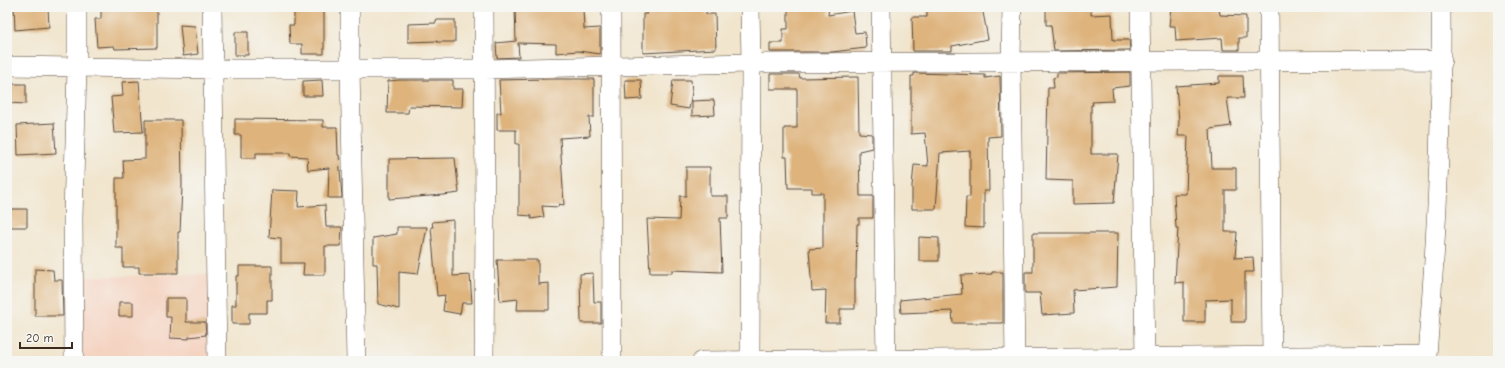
<svg xmlns="http://www.w3.org/2000/svg" width="1505" height="368" font-family="'Comic Neue',sans-serif">
<style>
.built{fill:#f5d3c1}
.building{fill:#deb37c}
.lines{fill:none;stroke-linecap:round;stroke-linejoin:round}
.minor-casing{stroke:#564638;stroke-width:20}
.minor{stroke:#fff;stroke-width:19}
</style>
<rect width="100%" height="100%" fill="#f6f6f2"/>
<filter id="ink" filterUnits="userSpaceOnUse"><feTurbulence type="fractalNoise" baseFrequency=".025" numOctaves="2"/><feDisplacementMap in="SourceGraphic" scale="8" xChannelSelector="R" yChannelSelector="G"/><feConvolveMatrix kernelMatrix="1 2 1 2 8 2 1 2 1" color-interpolation-filters="sRGB"/></filter>
<filter id="wash" filterUnits="userSpaceOnUse"><feTurbulence type="fractalNoise" baseFrequency=".012" numOctaves="4" result="noise"/><feDisplacementMap in="SourceGraphic" scale="16" xChannelSelector="R" yChannelSelector="G"/><feGaussianBlur stdDeviation="0.9" result="paint"/><feColorMatrix in="noise" values="0 0 0 0 0 0 0 0 0 0 0 0 0 0 0 0 0 1.4 0 .05"/><feComposite in="paint" operator="in"/></filter>
<g filter="url(#wash)">
<rect width="100%" height="100%" fill="#f1e5cd"/>
<path class="built" d="M209,274L211,360L80,361L79,277Z"/>
<g id="blocks">
<path class="building" d="M14,7H48L49,27L15,30Z
M101,7H124V8L157,7V48L115,49L114,46L97,47L95,19H101Z
M294,7H324V54H302V44H290L289,25H294Z
M583,7L584,29L600,28V54L578,51L556,53V44L518,43L519,57L497,58L496,43L516,41L515,8Z
M646,7H706V14H715L716,49L643,53V14H647Z
M788,7H829L828,15L852,11L855,33L865,32L866,48L832,52H770V43H783V29H788Z
M927,7H982L988,39L952,46V51H913L912,17H927Z
M1046,7H1091V15L1112,14L1113,40H1129L1130,50L1054,51L1051,25H1046Z
M1171,7H1219L1220,15L1246,16V38H1239V50H1223L1222,38L1176,41L1175,26H1169Z
M436,20H455V42H437V41L408,42V24L436,23Z
M180,25L195,26L198,54L183,56Z
M235,32H248V55H235Z
M1130,72V86L1112,88L1113,101L1092,102L1093,105H1091V154H1118L1114,203L1073,204V181L1046,180L1048,88H1054L1053,78L1057,77V73Z
M914,73L985,75V78L1000,76L1001,136L988,137L989,191H984V228L965,227L966,197H970V151L940,153L936,209H912V186L914,165L928,166L925,133L911,134V76H914Z
M770,74H799L800,78L858,77L859,133L872,134V148L859,151L860,196H873V218H859V224H857L856,278H855V309H840V323H825L826,290L812,291L809,249L823,248V193H812V188H788L787,157H784V128H797V89H770Z
M1219,76H1243L1244,98H1227L1231,126L1210,129L1212,168H1236V190H1225V232H1237L1235,258L1253,257L1254,272H1245V322H1231V299L1205,300V322H1184V282L1175,283L1178,228H1176L1174,194H1186L1188,136H1178L1179,121L1176,86L1219,83Z
M549,79H594V117H589L590,136L560,138L564,205L559,204L558,207L542,206L544,217L531,219V216L519,215V144H516V130H497V113H501L499,80Z
M322,80L323,96H303V81Z
M399,80H453V89H463L462,107L409,106L408,113H387L388,81Z
M625,80H641L642,99L626,100Z
M673,80H691L692,92L689,109L670,106Z
M139,81L143,132L114,133L111,97L123,96L122,82Z
M10,84H26V104L8,103Z
M714,100L715,115L692,116V101Z
M235,119L323,120V127H337L338,155H339L342,198H328L329,168L308,170L307,157L290,156V153H256V158H241V135H235Z
M145,120H181L182,186L180,232H178V273H139V267H123V248H116V178H124L123,160L145,159Z
M54,123L56,153L18,155L17,125Z
M455,158L459,193L443,195L389,199V159Z
M686,167H710V196H728V218H720L722,272L672,270V273H650L647,219L679,220L680,196H686Z
M272,190L299,191L298,207L325,205L326,227H342L341,246H325V275H303L304,263H281V238L269,237Z
M7,209H27V227H7Z
M453,220V276L470,275L472,303H462L460,314L443,311L445,295L437,296L431,227H433L432,222Z
M397,227H427L418,274L399,272V309L378,304L377,264H373V238L397,234Z
M1033,233H1118L1117,287L1073,290L1074,313L1042,315L1040,293H1025V272H1033Z
M919,237L939,238V261H919Z
M497,260H538V284L549,283V310H517L518,299L500,301Z
M239,266H272V300H267V313H249V324H232V305H236V276H239Z
M35,269L53,270L54,280H62L63,316H35Z
M992,272H1003V323H953L952,311L901,313L900,300L962,294L961,275L992,274Z
M593,273L594,302H601V323H581L580,274Z
M166,298H186V322H205L206,335L189,337V339L170,338L171,317H166Z
M119,302H133V316H119Z"/>
</g>
</g>
<g filter="url(#ink)">
<use href="#blocks" fill-opacity="0" stroke="#564638" stroke-width="1"/>
<g class="lines">
<g class="minor-casing">
<path id="minor" d="M212,7L217,361
M350,7V68L356,361
M484,7L485,221L484,361
M611,7L612,361
M750,7L751,63L750,361
M881,7L886,361
M1012,7L1011,61L1015,361
M1140,7L1145,361
M1269,7L1272,361
M7,66L214,69H485L751,63L1442,60
M74,361L73,217L77,67V7
M702,361L1427,355C1437,240 1442,123 1441,7"/>
</g>
<use href="#minor" class="minor"/>
</g>
</g>
<rect width="1505" height="368" fill="none" stroke="#f6f6f2" stroke-width="24"/>
<path d="M20 342v6h52v-6" fill="none" stroke="#3b2a1e" stroke-width="2"/>
<text x="26" y="342" font-size="12" fill="#3b2a1e" stroke="#f6f6f2" stroke-width="3" paint-order="stroke">20 m</text>
</svg>
